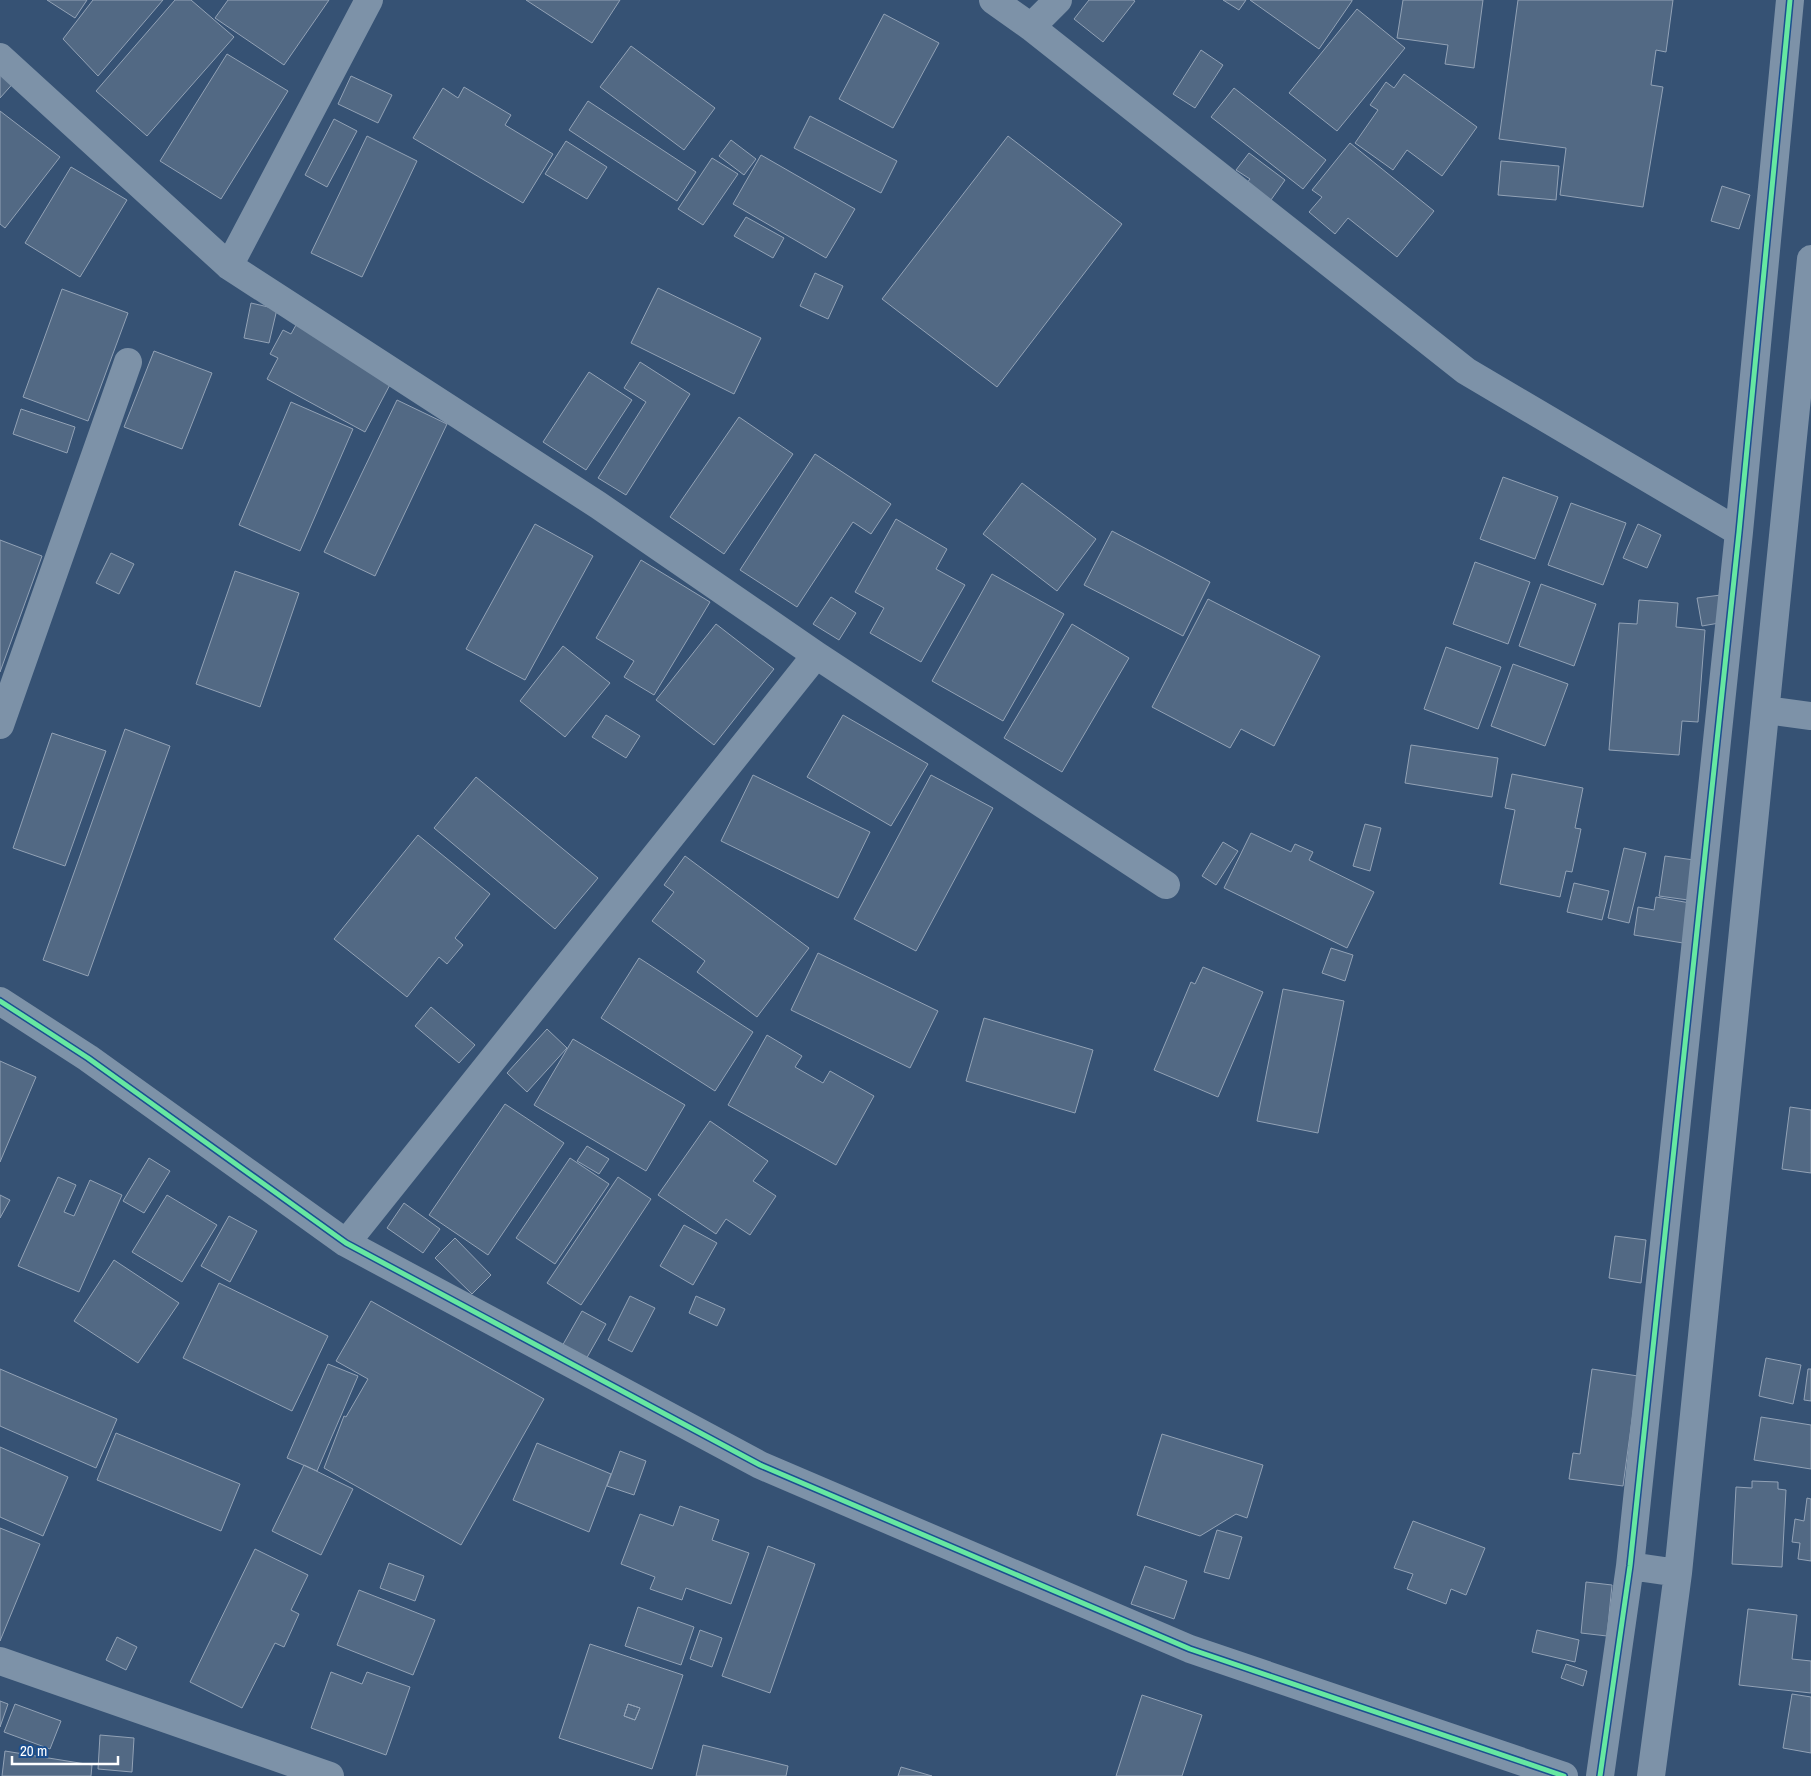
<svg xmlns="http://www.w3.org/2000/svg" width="1811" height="1776" font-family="'Archivo Narrow',sans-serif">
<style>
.building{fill:#526984;stroke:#92a2b6;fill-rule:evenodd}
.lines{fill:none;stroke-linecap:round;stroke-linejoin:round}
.minor{stroke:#7d92a8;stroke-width:28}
.cycleway-casing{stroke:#1b4f8f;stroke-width:8}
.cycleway{stroke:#66e7a1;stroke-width:5}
</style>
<rect width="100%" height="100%" fill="#365274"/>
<path class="building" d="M47,0H87L75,18Z
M93,0H163L98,76L63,39Z
M175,0H191L234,37L147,136L96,91Z
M228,0H329L284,65L215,18Z
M526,0H620L592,43Z
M1089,0H1133L1135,1L1103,42L1074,19Z
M1223,0H1246L1239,10Z
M1250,0H1352V1L1319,49Z
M1403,0H1483L1474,68L1445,64L1448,45L1397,38Z
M1518,0H1673L1666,52L1656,50L1651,85L1663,87L1643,207L1560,195L1566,148L1499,139Z
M1357,9L1405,48L1337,131L1289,93Z
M884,14L939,43L893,128L839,99Z
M631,46L715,108L684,150L600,87Z
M1201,50L1223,65L1195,108L1173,94Z
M227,54L288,91L221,199L160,161Z
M0,63L17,79L0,98Z
M1404,74L1477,127L1442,176L1407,150L1393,170L1355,143L1378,110L1370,105L1386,82L1394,88Z
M351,76L392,95L378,123L338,104Z
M464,87L511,115L505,125L553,154L523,203L413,138L443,88L458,98Z
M1234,88L1326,160L1303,189L1211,117Z
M588,101L696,172L677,201L569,130Z
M0,111L60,157L5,228L0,224Z
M810,116L897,161L881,193L794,148Z
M334,119L357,131L327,187L305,175Z
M367,136L417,161L362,277L311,253Z
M1008,136L1122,224L997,387L882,299Z
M731,140L756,159L744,175L719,156Z
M566,141L607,167L587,199L545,174Z
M1350,143L1434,211L1397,257L1348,218L1335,234L1309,212L1322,197L1312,190Z
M1249,153L1285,180L1266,207L1242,189L1250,179L1236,170Z
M761,155L855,209L826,258L733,204Z
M712,158L738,174L703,225L678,209Z
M1501,161L1559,166L1556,200L1498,195Z
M71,167L127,200L80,277L25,243Z
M1722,186L1750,195L1739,229L1711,221Z
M746,217L784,238L773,258L734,236Z
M815,273L843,286L828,319L800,306Z
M658,288L761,338L734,394L631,343Z
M62,289L128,313L88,421L23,397Z
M251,303L277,309L269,343L244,338Z
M296,325L394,377L365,432L267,379L278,358L270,354L283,330L291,334Z
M154,351L212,373L182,449L124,427Z
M640,362L690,394L626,495L598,478L646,402L624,388Z
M589,372L632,400L586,470L543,442Z
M397,400L447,424L375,576L324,552Z
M291,402L353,429L300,551L239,525Z
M21,409L75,427L67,453L13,434Z
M739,417L793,454L724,554L670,517Z
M815,454L891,504L871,534L853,522L797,607L740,570Z
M1503,477L1558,497L1535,559L1480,539Z
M1022,483L1096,539L1057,591L983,534Z
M1571,503L1626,523L1603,585L1548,565Z
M896,519L947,549L936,569L965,585L921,662L870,633L884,608L855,592Z
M535,524L593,556L525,680L466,649Z
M1638,524L1661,535L1647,568L1623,558Z
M1112,531L1210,582L1183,636L1084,585Z
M0,540L42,556L0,672Z
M111,553L134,564L119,594L96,583Z
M641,560L710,602L654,695L624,677L634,661L596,638Z
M1475,562L1530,582L1508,644L1453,624Z
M235,571L299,593L260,707L196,684Z
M992,574L1064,614L1003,721L932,681Z
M1541,584L1596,604L1574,666L1519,646Z
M1721,595L1725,622L1702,626L1697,598Z
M831,597L856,613L839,640L813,624Z
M1208,599L1320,656L1274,746L1241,729L1230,748L1152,707Z
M1639,600L1678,603L1676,627L1705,630L1698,722L1682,721L1679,755L1609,750L1619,623L1637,624Z
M716,624L774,669L714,745L656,700Z
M1072,624L1129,658L1062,772L1004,738Z
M563,646L610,683L565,737L520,701Z
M1446,647L1501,667L1478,729L1424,709Z
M1513,664L1568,684L1545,746L1491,726Z
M606,715L640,736L626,758L592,737Z
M843,715L928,764L891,826L807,777Z
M125,729L170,746L88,976L43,960Z
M52,733L106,751L65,866L13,848Z
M1411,745L1498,758L1492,797L1405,783Z
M1512,774L1583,788L1575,828L1581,829L1572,872L1566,871L1560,897L1500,884L1515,810L1505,808Z
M753,775L870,832L838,898L721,841Z
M931,775L993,808L916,951L854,919Z
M476,777L598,878L555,929L434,828Z
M1365,824L1381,828L1370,871L1353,866Z
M1251,833L1291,852L1295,844L1313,852L1309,860L1374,892L1347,948L1224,888Z
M418,835L490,894L455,938L463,945L447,964L439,957L407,997L334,939Z
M1223,842L1238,851L1216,885L1202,876Z
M1624,848L1646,853L1629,923L1608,918Z
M685,856L809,948L757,1017L697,972L705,961L652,921L674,892L664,885Z
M1665,856L1694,860L1688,900L1659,896Z
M1574,883L1609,891L1602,920L1567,912Z
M1656,897L1690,903L1683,943L1634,935L1638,907L1654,910Z
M1331,948L1353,955L1345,981L1322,973Z
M818,953L938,1011L910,1068L791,1010Z
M639,958L753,1032L715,1091L601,1018Z
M1203,967L1263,992L1218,1097L1154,1070L1191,982L1195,984Z
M1283,989L1344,1001L1318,1133L1257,1121Z
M431,1007L475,1045L459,1063L415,1026Z
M984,1018L1093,1050L1075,1113L966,1081Z
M547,1029L567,1048L527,1092L507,1073Z
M767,1035L802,1056L795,1067L823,1083L830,1071L874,1096L836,1165L728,1105Z
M573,1039L685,1105L646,1171L534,1105Z
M0,1061L36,1077L0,1162Z
M505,1104L564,1143L488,1255L429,1215Z
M1790,1107L1811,1110V1173L1782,1169Z
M710,1121L768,1161L753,1181L776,1196L750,1235L726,1219L716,1234L658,1195Z
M587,1146L609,1159L599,1174L577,1161Z
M149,1158L170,1171L144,1213L123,1201Z
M570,1158L609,1184L555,1264L516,1238Z
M58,1177L76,1185L64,1212L74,1216L90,1180L122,1195L79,1292L18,1266Z
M618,1177L651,1199L581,1305L547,1283Z
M0,1195L10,1200L0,1218Z
M167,1195L217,1225L182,1282L132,1252Z
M404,1203L440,1229L423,1253L387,1228Z
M229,1216L257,1231L230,1282L201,1266Z
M684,1225L717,1243L693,1285L660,1266Z
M1615,1236L1646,1240L1641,1283L1609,1278Z
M455,1238L491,1275L472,1294L435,1258Z
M114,1260L179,1303L138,1363L74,1321Z
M219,1283L328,1336L292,1411L183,1358Z
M630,1296L655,1308L632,1352L608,1340Z
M696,1296L725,1309L717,1326L689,1313Z
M371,1301L544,1399L461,1545L324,1468L344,1416L346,1417L368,1379L336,1361Z
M582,1311L606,1324L585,1361L561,1348Z
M1766,1358L1801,1365L1793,1404L1759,1396Z
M328,1364L358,1376L317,1471L287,1458Z
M0,1369L117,1419L96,1468L0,1426Z
M1592,1369L1638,1376L1623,1486L1569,1479L1573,1453L1580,1454Z
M1808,1369H1811V1401L1804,1400Z
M1761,1417L1811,1425V1469L1754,1460Z
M116,1433L240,1484L221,1531L97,1480Z
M1162,1434L1263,1465L1247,1518L1236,1514L1200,1536L1137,1515Z
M537,1443L611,1474L589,1532L513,1500Z
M0,1447L68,1477L43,1536L0,1517Z
M620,1451L646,1461L634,1495L607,1486Z
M304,1465L353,1489L321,1555L272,1531Z
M1752,1481L1778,1482V1489L1786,1490L1782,1567L1732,1564L1736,1487L1752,1488Z
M1807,1498L1811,1499V1561L1798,1559L1800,1543L1792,1542L1795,1519L1804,1521Z
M680,1506L719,1520L712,1540L749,1553L731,1604L686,1588L682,1600L650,1589L655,1577L621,1564L640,1514L673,1526Z
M1413,1521L1485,1548L1466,1595L1451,1589L1446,1604L1407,1589L1413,1574L1394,1568Z
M0,1528L40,1544L0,1641Z
M1217,1530L1242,1537L1229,1579L1204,1572Z
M768,1546L815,1564L770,1693L722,1676Z
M255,1549L308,1575L291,1610L299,1614L284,1647L275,1643L242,1708L190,1682Z
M389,1563L424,1576L415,1601L380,1588Z
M1145,1566L1187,1581L1174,1619L1131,1604Z
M1586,1582L1612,1585L1607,1636L1581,1633Z
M359,1590L435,1620L413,1675L337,1645Z
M638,1607L694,1627L681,1665L625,1646Z
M1748,1609L1797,1615L1792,1659L1811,1661V1693L1739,1685Z
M700,1630L722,1638L712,1667L690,1659Z
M1537,1630L1579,1640L1575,1662L1532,1652Z
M117,1637L137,1647L126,1670L106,1660Z
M590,1644L683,1675L652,1769L559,1738ZM628,1704L640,1708L635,1720L624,1716Z
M1566,1664L1587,1671L1583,1686L1561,1678Z
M331,1672L362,1684L367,1672L410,1687L386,1755L311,1728Z
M1792,1694L1811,1697V1753L1783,1748Z
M1142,1695L1202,1715L1182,1776H1116Z
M0,1701L8,1704L0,1727Z
M15,1704L61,1721L50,1749L4,1732Z
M628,1704L640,1708L635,1720L624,1716Z
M100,1735L134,1738L132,1772L98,1769Z
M703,1745L788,1766L786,1776H696Z
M5,1751L92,1765L91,1776H2Z
M901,1767L932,1776H898Z"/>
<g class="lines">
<path class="minor" d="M993,0L1031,27L1466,371L1739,532
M1031,27L1058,0
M0,57L229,266L598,505L816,655L1166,885
M229,266L369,0
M1766,710L1811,716
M0,725L128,362
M0,1001L88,1058L346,1243L760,1465L1190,1649L1564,1776
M346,1243L816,655
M1630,1566L1678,1573
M0,1661L330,1776
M1600,1776L1630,1566L1739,532L1790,0
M1651,1776L1678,1573L1811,259"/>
<g class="cycleway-casing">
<path id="cycleway" d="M0,1001L88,1058L346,1243L760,1465L1190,1649L1564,1776
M1600,1776L1630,1566L1739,532L1790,0"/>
</g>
<use href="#cycleway" class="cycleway"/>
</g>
<path d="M12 1756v8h106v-8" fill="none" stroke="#ffffff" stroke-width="2.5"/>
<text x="20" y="1756" font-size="15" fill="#ffffff" stroke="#1b4f8f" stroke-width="4" paint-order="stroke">20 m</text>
</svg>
